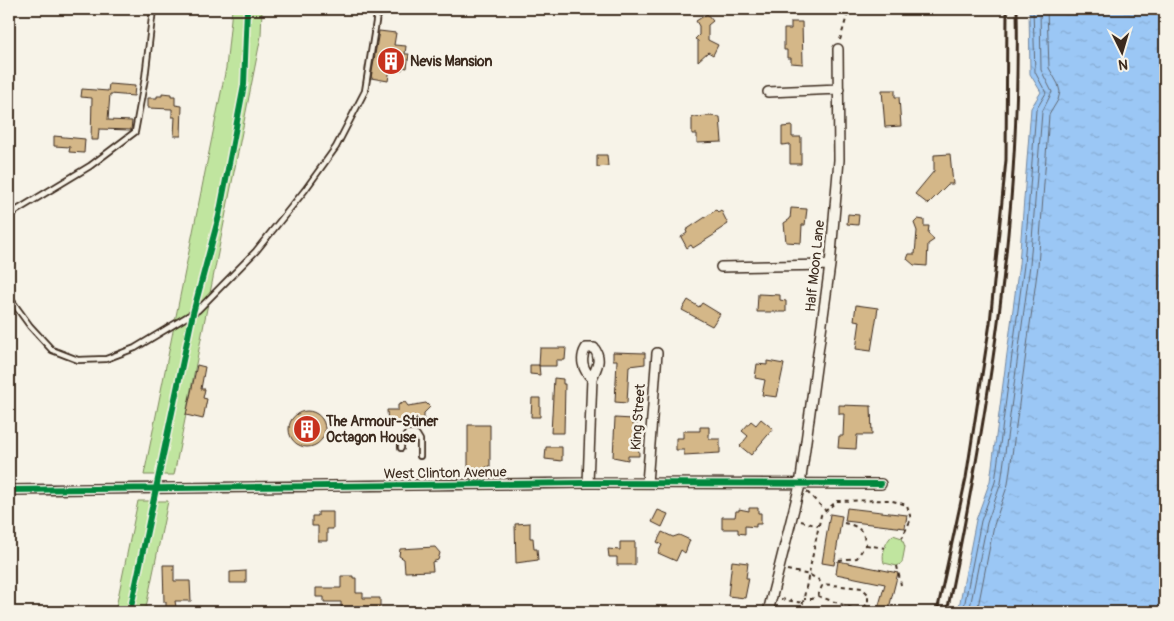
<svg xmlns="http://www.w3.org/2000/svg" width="1174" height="621" font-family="Pangolin,sans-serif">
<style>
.park{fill:#c0e59f;stroke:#7e885e}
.water{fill:url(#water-ripples);stroke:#75889f}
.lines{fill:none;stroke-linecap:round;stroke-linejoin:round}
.shore{stroke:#616974;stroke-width:1}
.building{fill:#d4b788;stroke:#3b2a1e}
.service-casing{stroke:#3b2a1e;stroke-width:8}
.minor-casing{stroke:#3b2a1e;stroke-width:12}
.path{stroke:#3b2a1e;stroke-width:2;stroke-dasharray:4 4;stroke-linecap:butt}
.service{stroke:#f7f3e8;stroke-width:4.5}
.minor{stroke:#f7f3e8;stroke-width:9}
.rail{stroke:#3b2a1e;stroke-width:3}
.cycleway-casing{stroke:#f7f3e8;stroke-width:9}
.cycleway{stroke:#00873e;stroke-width:6}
.labels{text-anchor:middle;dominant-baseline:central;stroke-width:5;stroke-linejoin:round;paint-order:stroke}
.poi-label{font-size:14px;font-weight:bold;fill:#3b2a1e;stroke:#f7f3e8;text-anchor:start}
.street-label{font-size:14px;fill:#3b2a1e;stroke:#f7f3e8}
</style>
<defs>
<pattern id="water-ripples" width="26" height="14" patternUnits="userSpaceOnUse" patternTransform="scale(1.25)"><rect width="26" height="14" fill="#9bc7f5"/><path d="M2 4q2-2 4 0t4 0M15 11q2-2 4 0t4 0" fill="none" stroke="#86abd2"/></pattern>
</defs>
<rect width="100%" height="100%" fill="#f7f3e8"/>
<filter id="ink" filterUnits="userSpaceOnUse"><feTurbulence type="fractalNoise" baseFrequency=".02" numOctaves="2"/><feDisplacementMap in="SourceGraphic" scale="10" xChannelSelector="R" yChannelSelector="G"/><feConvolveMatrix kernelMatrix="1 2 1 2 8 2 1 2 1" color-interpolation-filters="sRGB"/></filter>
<g filter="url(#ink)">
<path class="park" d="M232,9H262L261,36L174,475H144L226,68Z
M138,501H168L145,612H115Z
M893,535L902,538L905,547L902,563L897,566L884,563C881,554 886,540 893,535Z"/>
<path class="water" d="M1029,9H1165V612H958L976,520L990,481L1019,264L1031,108L1041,92L1030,74Z"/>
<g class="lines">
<path class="shore" d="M963,612L981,521L995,482L1024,265L1036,110L1046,93L1035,72L1033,9
M969,612L987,523L1001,483L1030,265L1042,112L1052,92L1041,70L1040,9
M977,612L994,525L1008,484L1038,266L1049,115L1058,100L1060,92L1058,84L1049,68L1047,9"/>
</g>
<path class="building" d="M707,14L713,21L708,25V40L718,45L713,55L708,52L698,61V41L695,39L699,35V26L696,21Z
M791,22H802L803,64L791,63V58H787V50H784V29H791Z
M379,31L396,33L394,45L406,46L405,54H409L407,68L403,67L402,70L390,68L388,81L371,78Z
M109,84L135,86L134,96L110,94L108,120L132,121L131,130L99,129L98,140H91L92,98L81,97L82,89L108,91Z
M882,90H895V97H899L901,126L885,127Z
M162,93L171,94V96H175V105L182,106L181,136H174L175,117H172V109L148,108V98H157V96H162Z
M710,116L720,117L722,142L697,143V134H692V117Z
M792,126V137H801V164H790V144L782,145V127Z
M54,136L85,139L84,153L69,152L70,147L54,146Z
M950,154L953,184H948L928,204L915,194L934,171V155Z
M597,155H607L608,166L597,167Z
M791,208L807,209L805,225H802L801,243L786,242L784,223L790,219Z
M716,210L718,212L721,210L728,224L716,232L717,233L693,248L691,245L687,248L681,237L687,233L686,230Z
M848,214L859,215L858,225L847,224Z
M918,219L924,220V226H929L928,233L934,240L928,244L927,266L914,265L907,259L909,254H915L917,231L914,223Z
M758,294L780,295V300L786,301V312H757Z
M688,300L699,307L702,303L720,314L712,326L682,310Z
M856,305L878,308L871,351L856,349L860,321L854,320Z
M540,348H566L565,360H556V366H539Z
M613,352L645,353V364L629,366L627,403L615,402L617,360H613Z
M767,361L784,364L777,397L762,395L765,380L755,378L757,364L767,365Z
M197,365L205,367L201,389H205L203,398L207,399L203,419L186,415Z
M530,365H539L540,375L530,374Z
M554,378L563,379V384H565L564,433H551Z
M532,398H540V417H531Z
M405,402L408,406L426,403L430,407L424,413V425L388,424L387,410H398V405Z
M839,405L871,406L872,435H857L856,449L838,448L839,436H843L844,414H839Z
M289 429a18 18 0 1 1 36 0a18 18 0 1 1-36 0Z
M615,418L633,419V425H638L639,456H628V460L613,457Z
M761,419L773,429L751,455L740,446L748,436L742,431L751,421L756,425Z
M468,425H490V467H486V469H468Z
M700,427H709V439H720V453L684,455V450H676V438H683V431H700Z
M546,447H562V461L545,459Z
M749,508H758V513H761V524H756V527L745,526V534L738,533V529H722V517H735L736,511H739V509L749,511Z
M847,508L907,515L905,528L845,521Z
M658,510L668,514L662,527L652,522Z
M318,512H333V529H327V541H318V526H312V516H318Z
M830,514L842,516L834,565L822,563Z
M530,523V538H533L534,549H537L538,560L516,563L515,524Z
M662,532L673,537L679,535L690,540L685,553L681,550L676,561L658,553L662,545L657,542Z
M620,542H635V565H617V557H609L608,549L620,550Z
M435,547L440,553L438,560L432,562L433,571L405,572L404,559L399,556L400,549Z
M732,561L748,563L746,578H749L745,598L728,596Z
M838,561L898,573L888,612H877L885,584L836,574Z
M163,565H174V581H190L191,601H175L176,607H166V602H164Z
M246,571V583H230V572Z
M341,576H353V578H356V593H363V598H380V611H358V607H341V602H324V597H316V588H341Z"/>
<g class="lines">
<g class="service-casing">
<path id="service" d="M9,215L90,166L135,132L145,78L153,9
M9,297L30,326L52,350L78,360L106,359L135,348L198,310L256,251L305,190L336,147L365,91L378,9
M401,448V442L408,433L417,435L420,440V456
M736,612H742"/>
</g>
<g class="minor-casing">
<path id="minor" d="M768,92L839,89
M721,267L830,265
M588,483L592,378C597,367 602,359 594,348H586C580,358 582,370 592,378
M647,483L657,353
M9,490L588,483L881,484
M768,612L800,485L830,265L839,160L838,49"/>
</g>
<path class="path" d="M840,40L849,9
M807,492L825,510
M801,521L818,526
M866,545L885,548
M839,560L857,558L866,544C863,529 858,526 844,523
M897,566L901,585
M787,570L810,575L819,580L822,586L818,596L812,599H804
M818,596L852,608H864L868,602V594L862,588L822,584
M781,599L803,603
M801,612L821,515L837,501L889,500L907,505L911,519L902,538"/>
<use href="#service" class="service"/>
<use href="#minor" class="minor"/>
<path class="rail" d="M937,612L966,478L990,323L1006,160L1007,9
M947,612C989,409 1021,217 1017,9"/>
<g class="cycleway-casing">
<path id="cycleway" d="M9,490L588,483L881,484
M130,612L193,313L219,216L244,85L247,9"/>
</g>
<use href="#cycleway" class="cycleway"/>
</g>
</g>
<defs>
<g id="building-disc" transform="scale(1.4375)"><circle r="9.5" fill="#c8321e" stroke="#f7f3e8"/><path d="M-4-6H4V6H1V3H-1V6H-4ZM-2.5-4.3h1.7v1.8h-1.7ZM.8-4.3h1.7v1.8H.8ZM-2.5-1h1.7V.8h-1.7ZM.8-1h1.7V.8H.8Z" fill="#fff"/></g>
</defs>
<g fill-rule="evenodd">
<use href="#building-disc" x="391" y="61"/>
<use href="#building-disc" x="307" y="429"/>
</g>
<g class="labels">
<g class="poi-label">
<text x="410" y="61">Nevis Mansion</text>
<text x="326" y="421">The Armour-Stiner<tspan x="326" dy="16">Octagon House</tspan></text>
</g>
<g class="street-label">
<text transform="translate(815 266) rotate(-84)">Half Moon Lane</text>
<text transform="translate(638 417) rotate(-86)">King Street</text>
<text transform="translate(445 473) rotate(-1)">West Clinton Avenue</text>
</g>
</g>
<rect width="1174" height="621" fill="none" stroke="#f7f3e8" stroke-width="30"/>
<rect x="15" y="15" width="1144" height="591" fill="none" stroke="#3b2a1e" stroke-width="2" filter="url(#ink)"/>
<g transform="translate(1122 52) rotate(175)" stroke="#f7f3e8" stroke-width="4" paint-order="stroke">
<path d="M0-4L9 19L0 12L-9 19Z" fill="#3b2a1e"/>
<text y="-8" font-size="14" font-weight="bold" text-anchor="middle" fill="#3b2a1e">N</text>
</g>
</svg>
